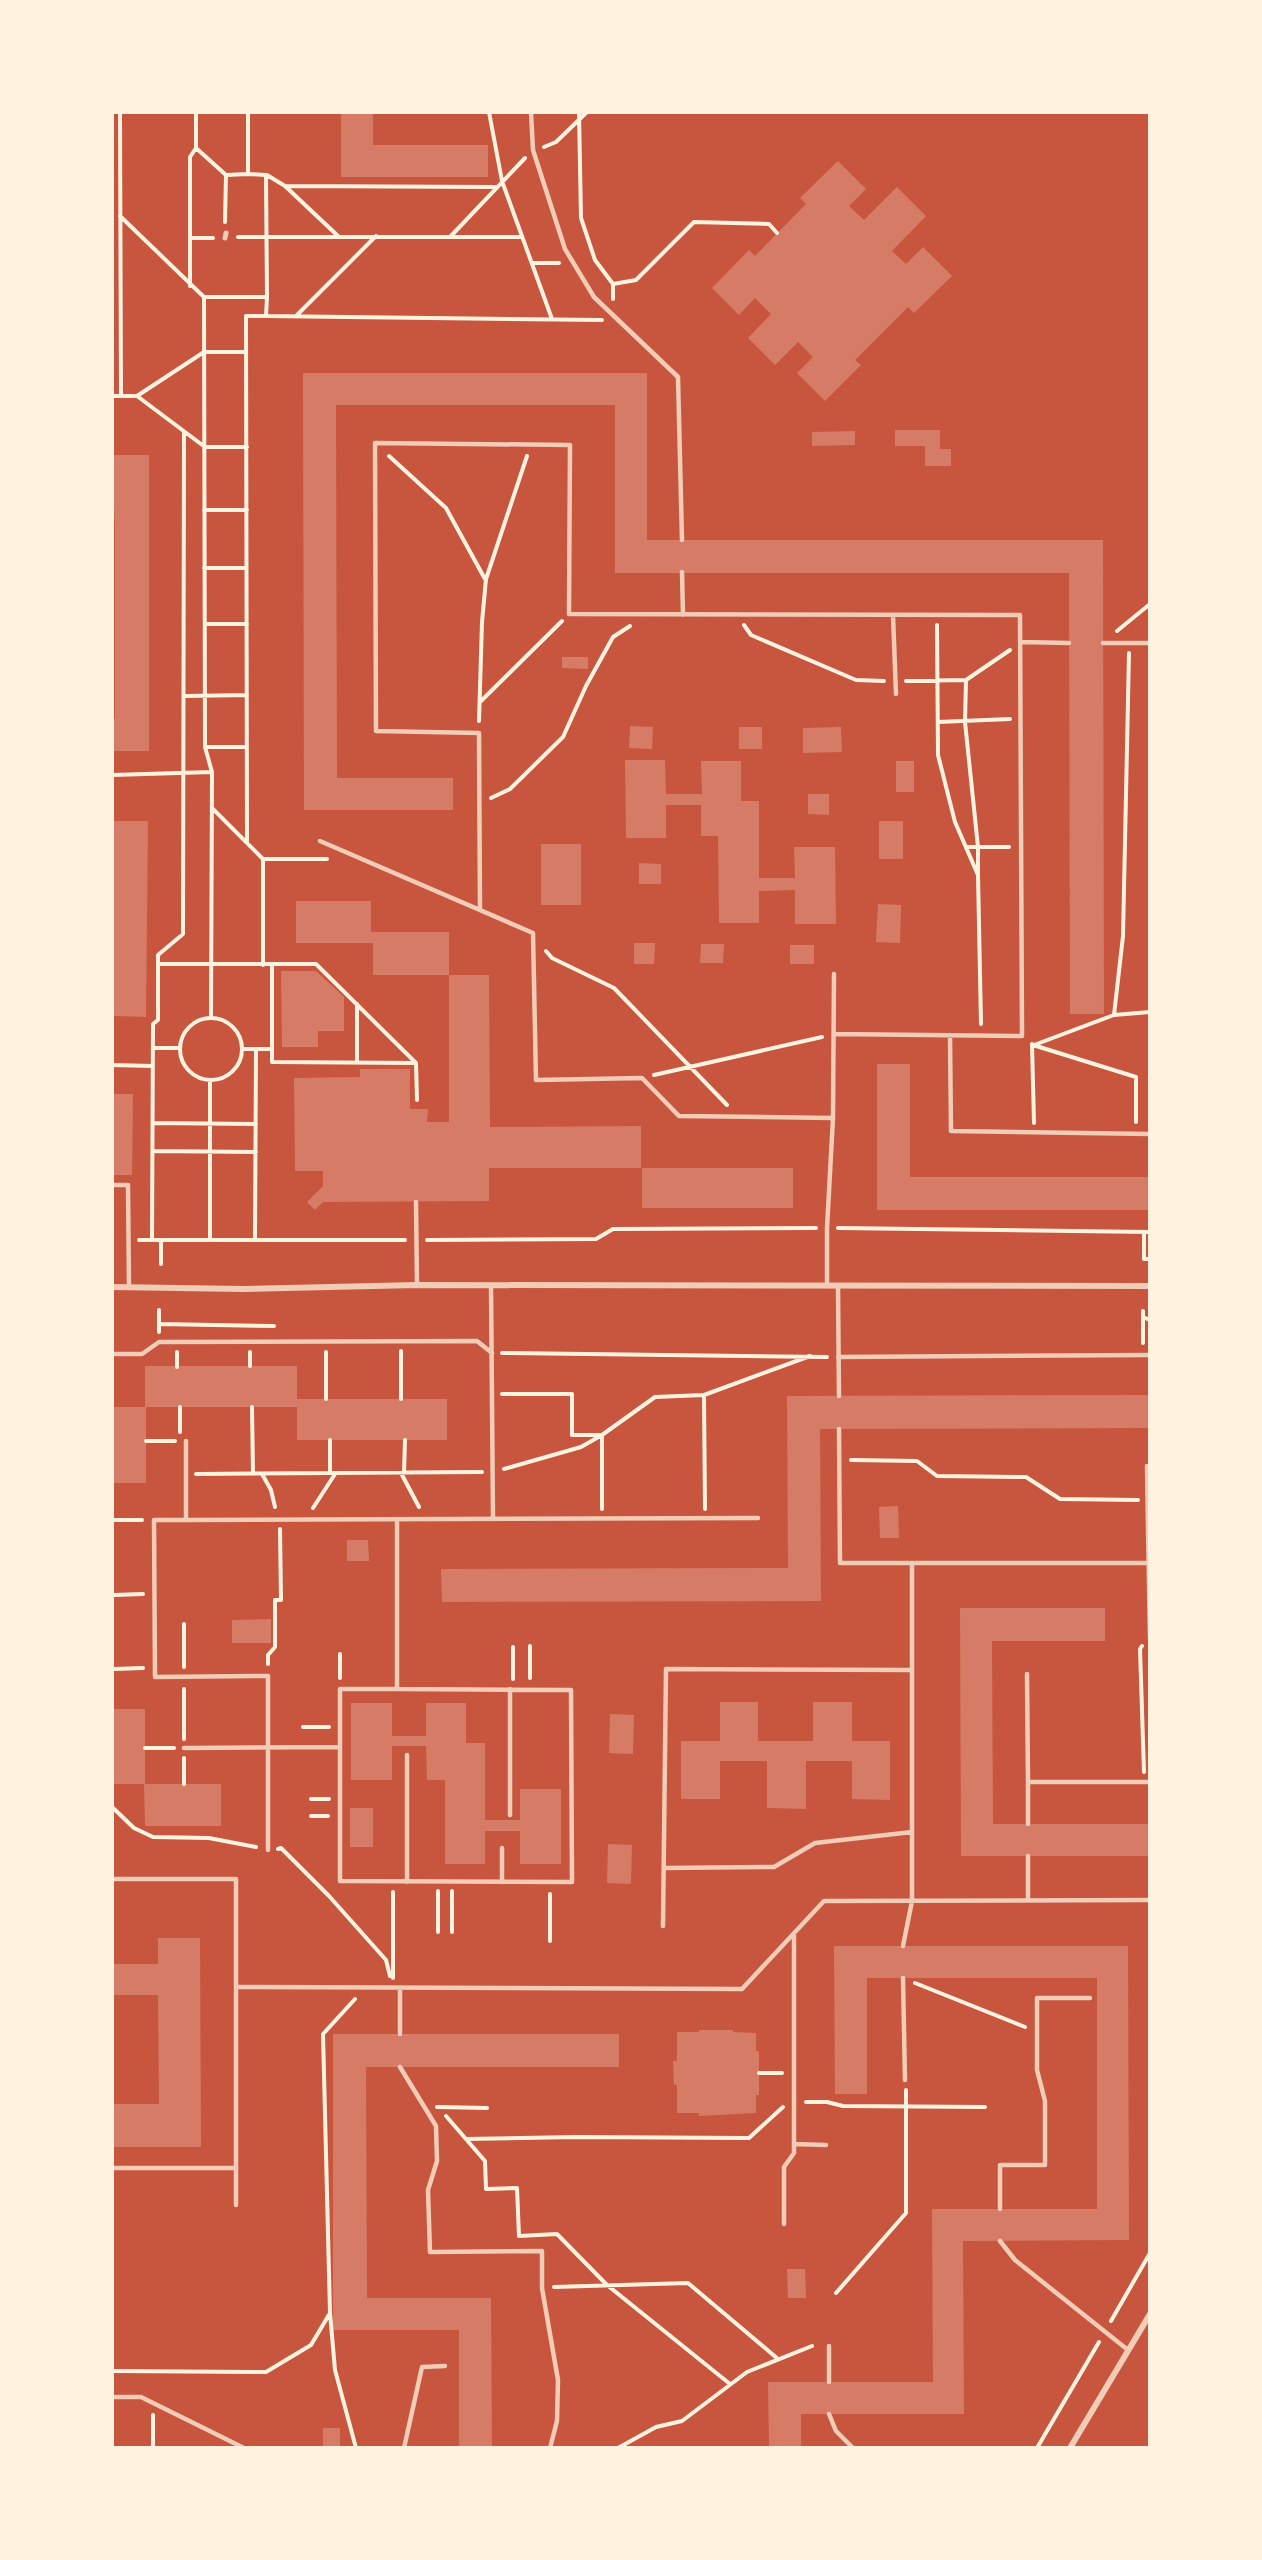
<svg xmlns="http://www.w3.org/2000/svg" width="1262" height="2560" font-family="Montserrat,sans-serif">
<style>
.building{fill:#d67c66}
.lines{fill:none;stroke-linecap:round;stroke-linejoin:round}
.path{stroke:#fff3e0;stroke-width:4}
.service{stroke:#f1ccb7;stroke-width:4.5}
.pedestrian{stroke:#f1ccb7;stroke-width:5}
.minor{stroke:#f1ccb7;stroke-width:6}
</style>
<rect width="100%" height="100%" fill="#c8553d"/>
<path class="building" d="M341,112H373V145H488V177H341Z
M838,161L866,189L849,206L864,220L897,187L926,216L892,251L906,264L923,247L952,276L914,313L908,307L855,360L861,365L825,401L797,373L813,357L798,342L775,365L748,338L771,314L755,298L739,315L712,288L749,250L755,256L806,204L800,198Z
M303,373H647V540H1103L1104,1014H1070L1069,573H615V405H336L337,778H453V810H304Z
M895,430H940V449H951V466H925V446H895Z
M855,431V445L812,446V432Z
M112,455H149V751H112V719H115V531Z
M562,657H588V669L562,668Z
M630,726L653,727L652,749L629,748Z
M739,727H762V749H739Z
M841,727L842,752L803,753V728Z
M625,760H665L666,794H702L701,761H741V801H759V878H795L794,847H835L836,924H795V890L759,891V923H719L718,836H701V805H666V838H626Z
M896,761H914V792H896Z
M808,794H829V815L808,814Z
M112,821H148L146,1017L112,1016Z
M879,821H903V859H879Z
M541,844H581V905H541Z
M639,863L661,864V884H639Z
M296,901H371V932H449V975H373V943H296Z
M878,904L901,905L900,943L876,942Z
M634,943H655L654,964H634Z
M701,944H724L723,963H700Z
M790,945H814V964H790Z
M281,971H316L344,997V1031H318V1047H282Z
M449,975H489L490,1127L641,1126V1168H489V1201L323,1202L315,1210L307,1202L323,1186V1171H295L294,1078L360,1077V1069H410V1109H428L427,1122H449Z
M877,1064H910V1177H1150V1210H877Z
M112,1094H133L132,1175H112Z
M642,1168H793V1208H642Z
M145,1366H297V1399H447V1440H297V1407H146V1483H112V1407H145Z
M1150,1395V1428L820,1429L821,1601L442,1602L441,1569L788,1568L787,1396Z
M898,1506L899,1538H880L879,1507Z
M347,1540H368L369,1561H347Z
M960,1608H1105V1641H992L993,1824H1150V1856H961Z
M271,1619V1643H232V1620Z
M720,1702H758V1741H813V1702H852V1741H890V1800L852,1799V1761H806V1809L767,1808V1761H720V1799H681V1741H720Z
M351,1703H392V1736H426V1703H466V1743H485V1820H520V1789H561V1864H520V1831H485V1864H445V1780H427L426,1746H392V1780H351Z
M112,1709H145V1784H112Z
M610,1714L634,1715L633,1754L609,1753Z
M144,1784H221V1826H145Z
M350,1808H373V1847H350Z
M608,1844L632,1845L631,1884L607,1883Z
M158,1938H200L201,2147H112V2104H159L158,1995H112V1964H158Z
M834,1946H1128L1129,2240L963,2241L964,2414H801V2448H769L768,2382H933L932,2209H1097V1978H867V2094H835Z
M699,2030H733V2032L756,2033V2051H759V2095H756V2113L699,2116V2113H677V2085H674L673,2061H677V2032H699Z
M333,2034H619V2067H366L367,2298H491L492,2448H459V2330H333Z
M787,2269H805L806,2298H788Z
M323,2428H340V2448H323Z"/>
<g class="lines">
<path class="path" d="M120,112L121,396
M489,112L502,181L552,319
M579,112L581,218L595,260L613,284
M544,147L556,142L587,112
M196,148L226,175L248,174
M267,175L285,186L338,236
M285,186L497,187
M120,216L204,297H267
M225,222L226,175
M238,237H522
M450,237L525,158
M190,238H213
M533,263H559
M190,286V157L196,148V112
M204,297L205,747L212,772L211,1018
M613,299V284L636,280L694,222L769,224L777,233
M297,315L376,236
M266,316L602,320
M112,396H137L205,447H247
M137,396L204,352H246
M389,456L446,508L485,579
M204,510H247
M204,568H246
M205,624H247
M744,625L751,635L856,680L884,681
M937,625L938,755L955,822L978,875V847H1009
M1117,631L1150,604
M906,681L966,680L1010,650
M185,696L247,695
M480,702L562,621
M479,721L482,622L486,579L527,456
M938,722L1010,719
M205,747H247
M112,775L212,772
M491,798L510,789L563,737L586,686L613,637L630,626
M212,808L263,859H327
M247,843L246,316H266L267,297L266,175L248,174V112
M966,847H978L965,722L966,680
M978,875L981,1024
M546,951L552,958L614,988L727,1105
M158,964H316L416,1063
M263,965V859
M272,965V1062L416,1063L417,1100
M357,1004V1062
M1114,1015L1123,936L1129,653
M180 1049a31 31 0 1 1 62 0a31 31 0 1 1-62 0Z
M1032,1044L1034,1123
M1033,1045L1136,1077V1122
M1034,1045L1114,1015L1150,1012
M153,1048H180
M242,1049H271
M112,1065L153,1066
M654,1075L822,1037
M153,1123L256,1124
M153,1151L256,1152
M838,1228L1150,1232
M1144,1232V1259H1150
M139,1240H405
M152,1240L153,1024L158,1020V955L183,934L184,432
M210,1240V1080
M255,1240L256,1049
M427,1240L596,1239L613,1229L816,1228
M161,1264V1240
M1143,1311V1343
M1143,1317L1150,1320
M159,1324L274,1326
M159,1332V1310
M401,1351V1399
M326,1352V1399
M502,1353L827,1357
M250,1366V1352
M177,1367V1352
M502,1394H572V1435H602V1509
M704,1395L705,1509
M180,1407V1432
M252,1407L253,1474
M146,1441H175
M851,1460L917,1461L937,1476L1026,1477L1060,1499L1138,1500
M504,1469L581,1447L602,1435L655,1397L704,1395L810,1356
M330,1473V1440
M401,1473L419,1507
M404,1473L405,1440
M196,1474L482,1472
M262,1474L271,1490L275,1507
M313,1508L335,1474
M113,1520H142
M114,1595L143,1594
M184,1624V1667
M530,1646V1678
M1142,1646L1140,1649L1144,1772
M268,1664V1655L275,1647V1600H281L280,1529
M114,1669L143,1668
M340,1678V1654
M513,1679V1647
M184,1689V1739
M303,1727H329
M145,1748H174
M184,1758V1784
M311,1799H329
M112,1807L134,1828L153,1837L209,1838L256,1847
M311,1816H328
M278,1849L281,1848L329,1896L386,1960L390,1976
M438,1891V1932
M452,1891V1932
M393,1892V1978
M550,1941V1894
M915,1983L1025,2027
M759,2073H782
M806,2102H827L843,2106L985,2107
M437,2107L487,2108
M446,2116L485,2161L486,2189L517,2188L519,2236L557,2234L607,2285L730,2384
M466,2139L575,2137L749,2138L783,2107
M554,2287L688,2283L778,2359
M836,2293L906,2213V2090
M330,2313L323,2034L355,1999
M1111,2321L1150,2253
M112,2371L266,2372L311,2345L330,2313L335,2370L356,2448
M153,2415V2448
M618,2448L656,2427L682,2421L747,2372L812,2346
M1037,2448L1099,2342"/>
<path class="service" d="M531,112L533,150L565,249L594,297L678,377L682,540
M682,572L683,615
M893,615L896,694
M1021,642L1069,643
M1103,643H1150
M320,841L533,933L536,1080L642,1078L679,1116L833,1118L827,1228V1286
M480,910L479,733L376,731L375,443L570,445L569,614L1020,615L1022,1036L834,1034
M950,1035L951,1131L1150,1134
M833,1118L834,974
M112,1185H128L129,1287
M416,1202L417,1285
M491,1285L493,1519
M838,1286L839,1396
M112,1354H142L159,1342L477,1341L492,1353
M838,1357L1150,1355
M839,1429L840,1563H1148
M186,1441V1520H154L155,1677L268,1676V1850
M1147,1466L1148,1528
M397,1519V1689H340V1881L572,1882L571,1690L397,1689
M186,1520L758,1518
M1150,1528H1148L1150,1638
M1027,1674L1028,1782H1150
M510,1689V1815
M184,1748L340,1747
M407,1755V1882
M1028,1782V1824
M1028,1856V1900
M664,1868L774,1867L815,1843L912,1832
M112,1879H236V2205
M502,1882V1848
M663,1926L666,1669L912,1670
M903,1946L912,1901V1563
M903,1978L905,2080
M236,1987L742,1989L824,1901L1150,1900
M400,1988V2034
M400,2067L436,2126L437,2161L428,2190L430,2252L542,2251V2288L558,2380L557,2421L550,2448
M794,2144L826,2145
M112,2168H236
M1000,2209V2165H1045V2101L1037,2070V1998H1090
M784,2224V2167L794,2153V1933
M1000,2241L1015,2260L1128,2350
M829,2346V2382
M112,2397H141L244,2448
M829,2414L836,2431L853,2448
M404,2448L422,2367L445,2366"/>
<path class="pedestrian" d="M225,238L226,233"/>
<path class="minor" d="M112,1287L243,1289L417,1285L1150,1286
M1070,2448L1150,2314"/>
</g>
<rect width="1262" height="2560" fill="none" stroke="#fff3e0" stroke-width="228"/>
</svg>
